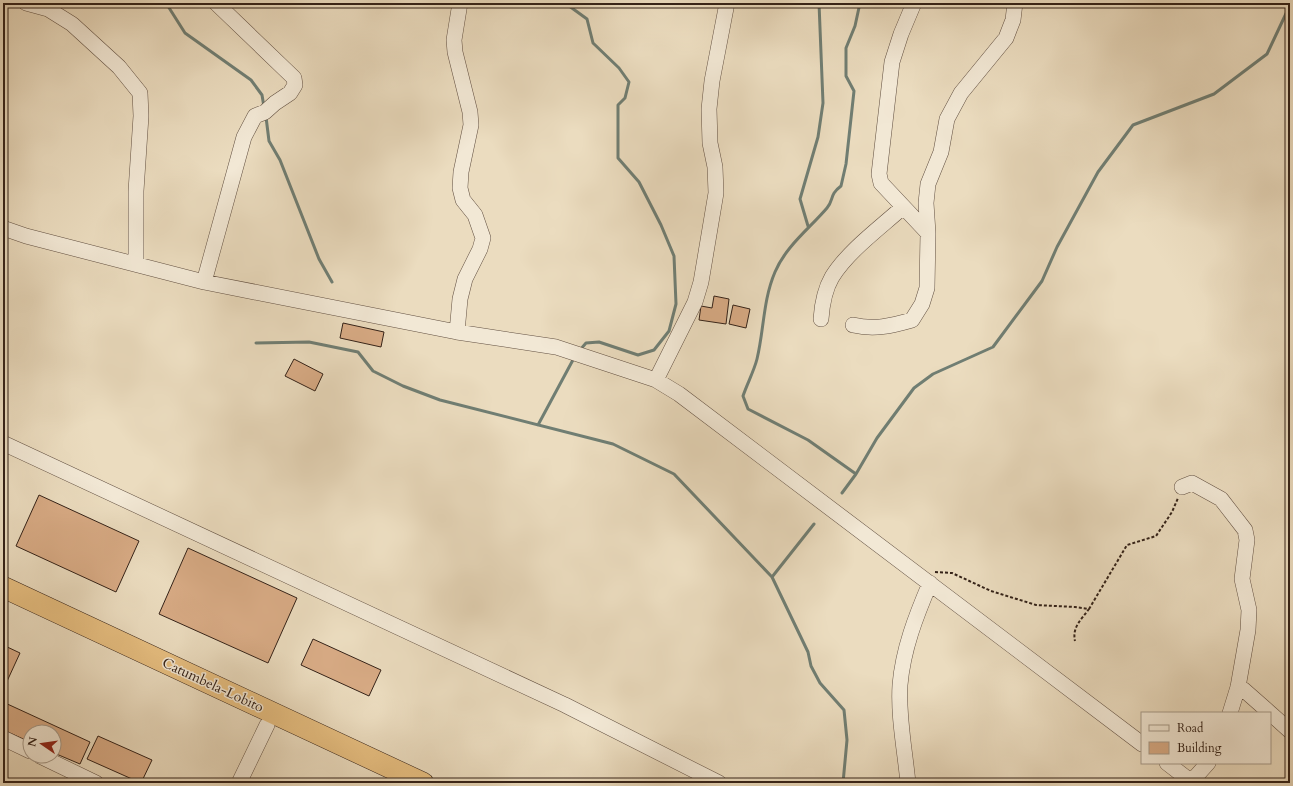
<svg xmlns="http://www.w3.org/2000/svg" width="1293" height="786" font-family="Cardo,serif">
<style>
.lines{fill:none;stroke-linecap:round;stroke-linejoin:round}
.stream{stroke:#707e73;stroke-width:3}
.building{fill:#d8ab85;stroke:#342218}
.minor-casing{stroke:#625042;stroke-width:16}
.highway-casing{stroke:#342218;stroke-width:22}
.path{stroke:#342218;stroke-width:2;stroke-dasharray:3 2;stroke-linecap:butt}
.minor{stroke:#f2e8d5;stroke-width:15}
.highway{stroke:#e6be80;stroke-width:21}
.labels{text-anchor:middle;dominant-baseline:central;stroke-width:3;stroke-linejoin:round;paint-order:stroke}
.street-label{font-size:14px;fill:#342218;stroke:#f2e8d5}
</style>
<rect width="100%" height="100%" fill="#ebdcbf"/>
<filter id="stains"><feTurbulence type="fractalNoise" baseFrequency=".005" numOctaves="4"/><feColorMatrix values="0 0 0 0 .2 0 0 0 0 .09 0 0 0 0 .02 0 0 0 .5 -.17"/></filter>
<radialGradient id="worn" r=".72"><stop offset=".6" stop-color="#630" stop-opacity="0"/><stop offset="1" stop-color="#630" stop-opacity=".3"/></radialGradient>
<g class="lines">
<path class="stream" d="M166,3L185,33L251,80L262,95L264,107
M565,3L587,19L593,43L619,68L629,82L625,98L618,105V158L639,182L661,225L674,256L676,304L669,331L654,350L638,355L599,342L586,343L580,350
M266,117L269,141L280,160L319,259L332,282
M808,226L800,199L818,137L823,103L819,3
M256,343L309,342L358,352L373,371L403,386L440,400L613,444L674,474L772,577L808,652L811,666L820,683L844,710L847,740L843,783
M538,425L574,358
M856,474L808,440L748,409L743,396C747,384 754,371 757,359C764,330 763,300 775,272C786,246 809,229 827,208C834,200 829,195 841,186L846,164L854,91L846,76V48L855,26L860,3
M842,493L856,474L877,438L914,388L933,374L993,347L1042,281L1057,247L1098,172L1133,125L1214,94L1267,54L1290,5
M772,577L814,524"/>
</g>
<path class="building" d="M714,296L729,299L726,324L699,320L701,306L712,308Z
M733,305L750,309L746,328L729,324Z
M343,323L384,332L381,347L340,338Z
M294,359L323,374L315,391L285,376Z
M39,495L139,541L116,592L16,546Z
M188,548L297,598L268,663L159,614Z
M313,639L381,670L369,696L301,665Z
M3,645L20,653L3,690Z
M3,702L90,742L80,764L54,753V732H30V742L3,730Z
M98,736L152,760L141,783L87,759Z"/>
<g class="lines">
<g class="minor-casing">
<path id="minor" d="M26,3L48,9L72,24L119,67L140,93L141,116L136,191V264
M914,3L901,34L892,62L879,174L881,183L928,233
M3,228L26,236L204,282L457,332L556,347L656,380L679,394L1142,744
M204,282L244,137L255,116L265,112L275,103L290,93L295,85L294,78L216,3
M821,319C822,305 825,289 832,277C848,251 881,227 903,207
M853,325C874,330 891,326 912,320L922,304L927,288L928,233L926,203L928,184L941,152L947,119L961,93L1006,38L1013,20L1015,3
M457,332L460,299L465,279L480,249L483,238L475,215L463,200L460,188L461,172L471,125L470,112L455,52L454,40L460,3
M656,380L695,302L701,282L716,193L715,167L710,143L709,109L712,81L727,3
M3,443L565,705L719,783
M1182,487L1192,483L1221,499L1245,530L1247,540L1242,579L1249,610L1248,630L1238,687L1230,713
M1238,687L1244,690L1270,713
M1270,713L1290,731
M3,738L30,751
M40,756L96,783
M1167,763L1193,783
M239,783L267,725
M908,783C905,751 898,717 900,685C903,649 916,616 930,583
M1190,783L1208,763"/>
</g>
<g class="highway-casing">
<path id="highway" d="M3,587L423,783"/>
</g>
<path class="path" d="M935,572L952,573L991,591L1036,605L1075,607L1089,609C1081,620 1072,627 1075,641
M1089,609L1127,545L1156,536L1172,512L1178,498"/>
<use href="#minor" class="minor"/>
<use href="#highway" class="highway"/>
</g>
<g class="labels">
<g class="street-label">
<text transform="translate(213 685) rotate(25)">Catumbela-Lobito</text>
</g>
</g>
<rect width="1293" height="786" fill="none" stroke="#ebdcbf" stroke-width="16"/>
<rect x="4" y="4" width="1285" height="778" fill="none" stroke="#342218" stroke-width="2"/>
<rect x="8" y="8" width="1277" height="770" fill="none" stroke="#342218"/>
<rect x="1141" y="712" width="130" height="52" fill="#f2e8d5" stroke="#a69989"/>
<rect x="1149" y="725" width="20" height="6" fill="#f2e8d5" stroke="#a69989"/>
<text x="1177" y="732" font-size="12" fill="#342218">Road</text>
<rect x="1149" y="742" width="20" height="12" fill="#d8ab85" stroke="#a69989"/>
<text x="1177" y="752" font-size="12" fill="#342218">Building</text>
<g transform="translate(42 744) rotate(283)"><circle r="19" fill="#f2e8d5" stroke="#a69989"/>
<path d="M0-3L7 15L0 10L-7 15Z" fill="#8f2418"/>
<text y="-6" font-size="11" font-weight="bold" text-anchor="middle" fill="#342218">N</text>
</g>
<rect width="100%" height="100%" filter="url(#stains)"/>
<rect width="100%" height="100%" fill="url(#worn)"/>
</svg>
